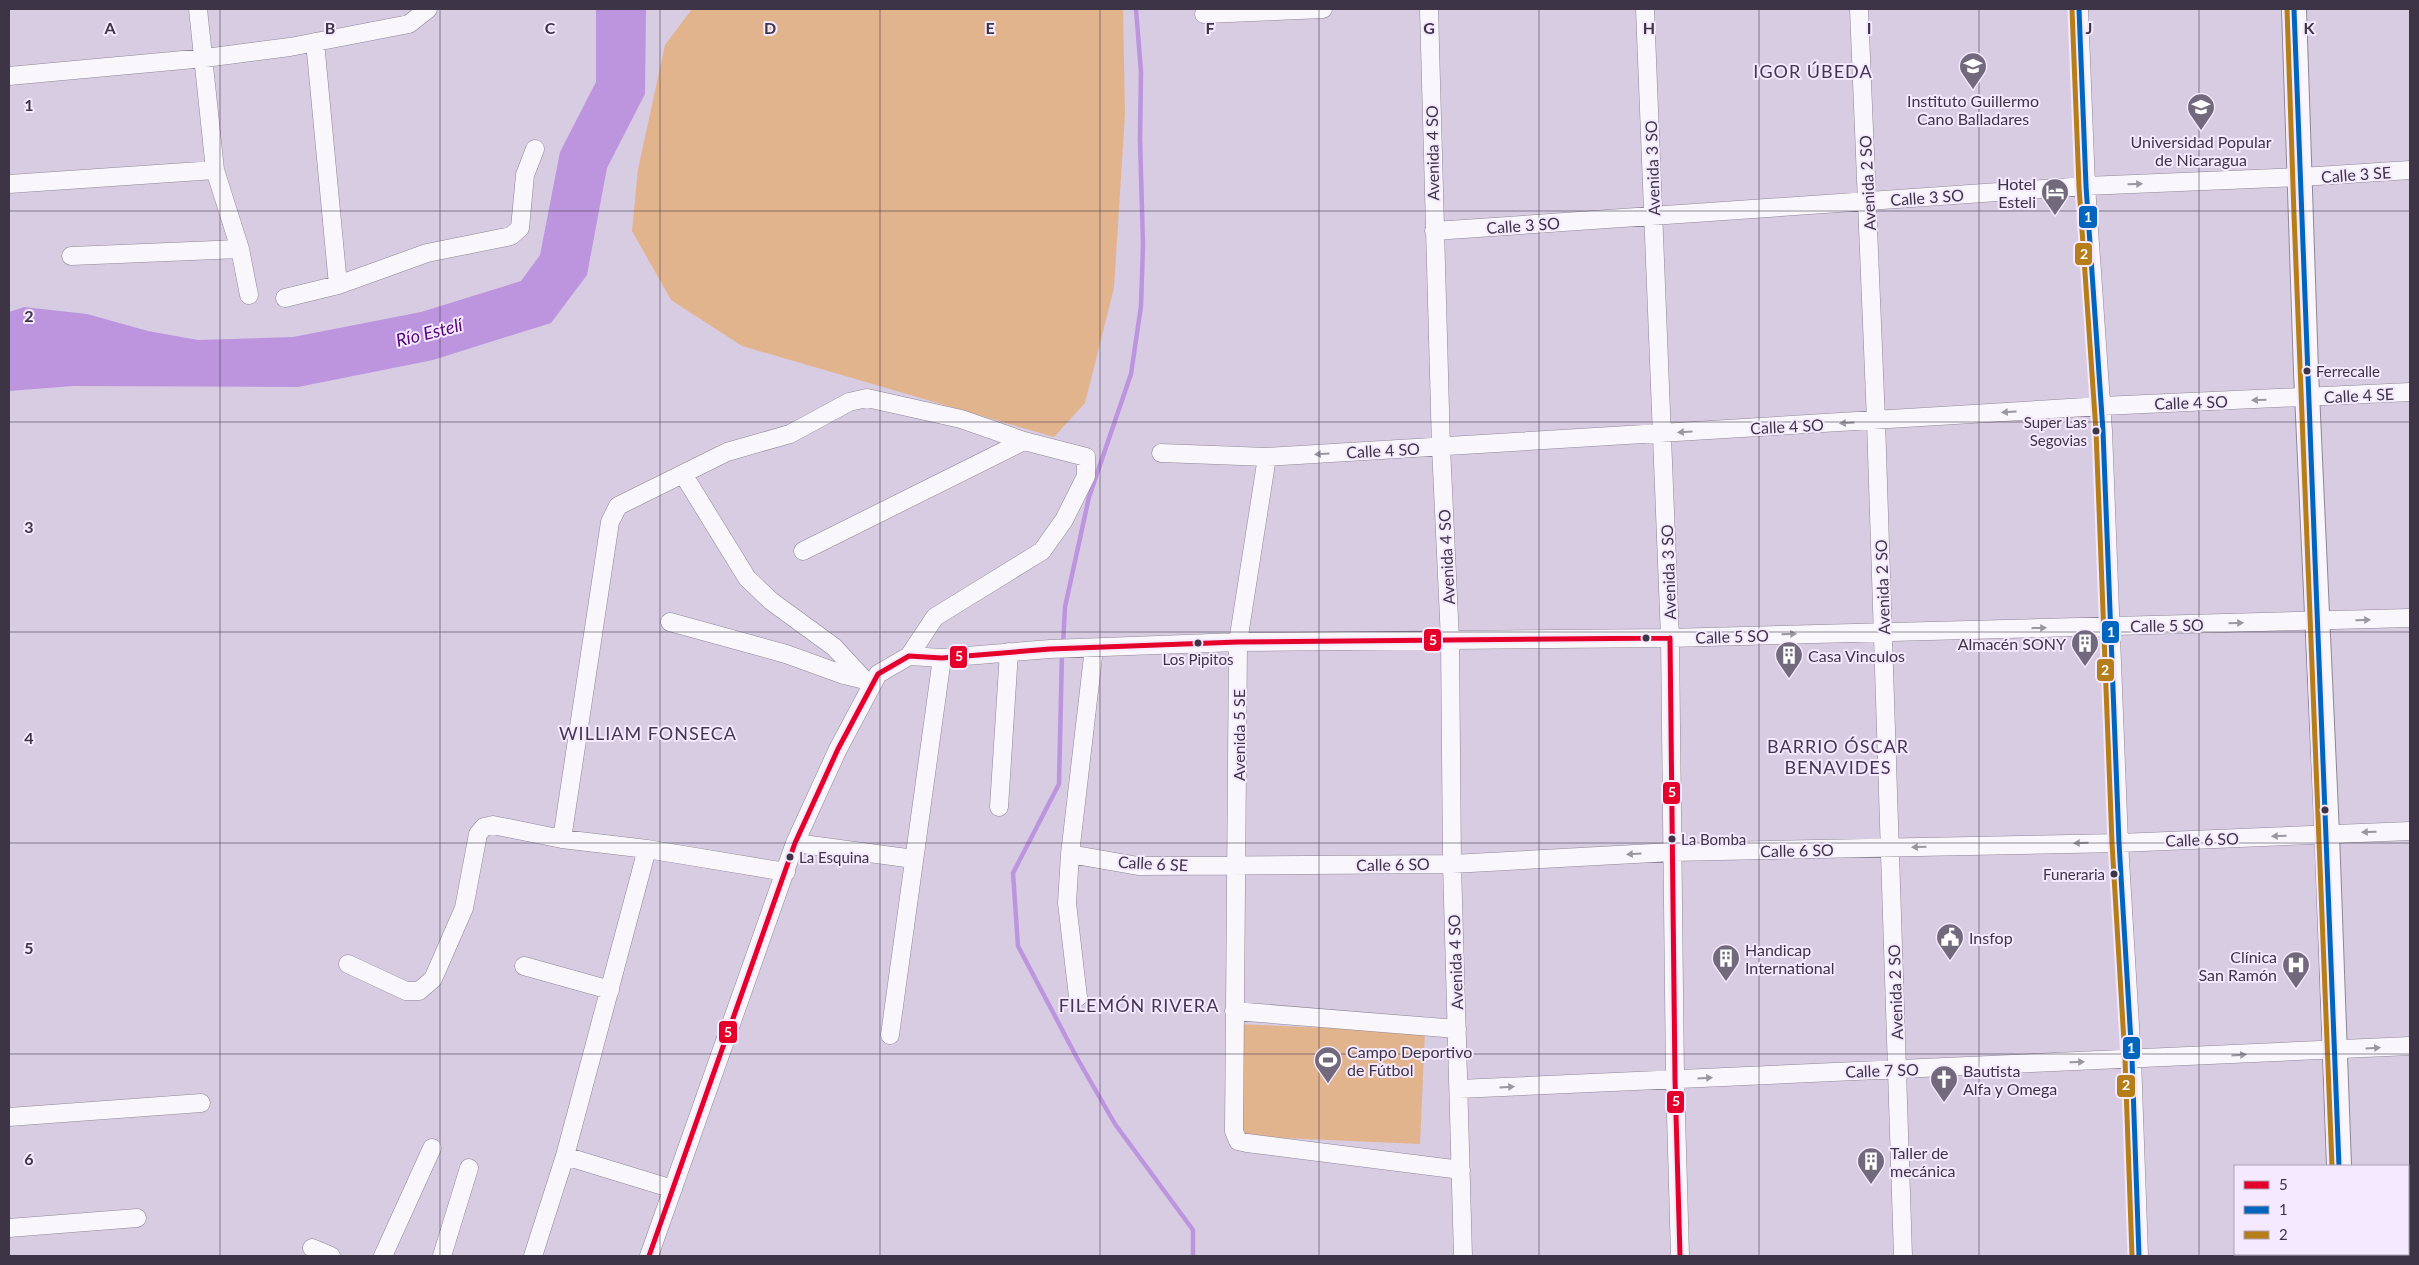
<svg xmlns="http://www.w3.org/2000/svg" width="2419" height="1265" font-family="Lato,sans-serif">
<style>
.green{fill:#e2b48e}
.water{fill:#bd95de}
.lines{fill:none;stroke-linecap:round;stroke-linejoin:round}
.stream{stroke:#bd95de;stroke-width:4.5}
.street-casing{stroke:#8e8697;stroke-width:19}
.secondary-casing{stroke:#8e8697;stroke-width:26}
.street{stroke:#f9f7fb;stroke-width:18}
.secondary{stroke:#f9f7fb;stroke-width:24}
.bus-1-casing{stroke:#f4e9fe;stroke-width:9}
.bus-2-casing{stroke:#f4e9fe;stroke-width:9}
.bus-3-casing{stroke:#f4e9fe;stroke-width:9}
.bus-1{stroke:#e4002b;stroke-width:5}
.bus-2{stroke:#0065bd;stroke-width:5}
.bus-3{stroke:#b67e18;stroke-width:5}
.oneway{fill:#9b96a0}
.grid{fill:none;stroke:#3d3445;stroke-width:1;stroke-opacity:0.55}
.bus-dot{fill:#3d3445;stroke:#f4e9fe;stroke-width:2}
.labels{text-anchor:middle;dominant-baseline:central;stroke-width:4;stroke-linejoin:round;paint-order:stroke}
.bus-label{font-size:15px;fill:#3d3445;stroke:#f4e9fe;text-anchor:start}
.poi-label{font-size:16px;fill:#3d3445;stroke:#f4e9fe;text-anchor:start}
.street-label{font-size:16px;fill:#3d3445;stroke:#f4e9fe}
.neighbourhood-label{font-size:18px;letter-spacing:1px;fill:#463455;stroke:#f4e9fe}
.water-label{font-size:18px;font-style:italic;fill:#54037d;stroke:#f4e9fe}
.grid-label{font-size:16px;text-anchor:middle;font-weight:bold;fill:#3d3445;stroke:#f4e9fe;stroke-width:4;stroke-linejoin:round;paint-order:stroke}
.line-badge{stroke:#f4e9fe;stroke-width:2}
.badge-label{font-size:14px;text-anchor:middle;font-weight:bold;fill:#fff}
</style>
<rect width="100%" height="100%" fill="#d8cce3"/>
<path class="green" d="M692,9H1123L1125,114L1114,288L1085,403L1054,437L742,346L671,300L632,231L638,169L665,45Z
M1237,1024L1425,1032L1420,1144L1232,1136Z"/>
<path class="water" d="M596,9H646L645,94L607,168L587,275L551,323L433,360L298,387L73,386L9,391V312L24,307L87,314L148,331L198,340L293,337L421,312L521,281L540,255L560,152L596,82Z"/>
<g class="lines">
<path class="stream" d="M1063,645L1065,607L1089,497L1131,374L1141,306L1143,245L1140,139L1141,72L1136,9
M1062,652L1059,784L1013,873L1018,946L1077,1058L1115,1124L1193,1230V1256"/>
<g class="street-casing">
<path id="street" d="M198,9L215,170L240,249L249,295
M1429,9L1441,447L1450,640L1452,864L1463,1256
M1645,9L1670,638L1675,1079L1680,1256
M1859,9L1876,421L1903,1256
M2079,9L2086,186L2103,431L2119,843L2132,1059L2139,1256
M1204,14L1323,9
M315,42L338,285
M9,76L205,58L290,47L409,24L428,9
M9,184L215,170
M1434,231L2086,186L2301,177L2410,170
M71,256L240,249
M285,298L338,285L427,253L511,236L520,228L525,175L535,149
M1161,453L1267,457L2102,406L2410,392
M1267,457L1238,642L1234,1131L1238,1141L1247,1143L1461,1170
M683,474L747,578L771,601L834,647L871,687
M670,622L786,654L844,675L865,680
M909,656L942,658L1050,649L1238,642L1670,638L2410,618
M999,807L1009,652
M562,839L610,522L618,506L727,452L790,434L849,402L867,398L961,419L1024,441
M795,843L914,859
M1070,854L1138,866L1452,864L1672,852L2119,843L2410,831
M348,964L406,991H419L433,979L464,908L478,834L484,827L493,825L562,839L647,849L786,872
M524,966L610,990
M1078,997L1067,903L1070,854L1094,648
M1234,1011L1457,1029
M890,1035L942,658
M1459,1089L2410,1046
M9,1117L201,1103
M565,1156L673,1189
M9,1228L137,1218
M312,1248L331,1256
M383,1256L432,1148
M442,1256L469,1168
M533,1256L565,1156L647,849
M649,1256L795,843L838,749L871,687L878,674L909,656L935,617L1042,551L1064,520L1086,476V457L1024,441L803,551"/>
</g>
<g class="secondary-casing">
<path id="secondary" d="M2294,9L2306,371L2327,834L2339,1166
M2341,1254V1256"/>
</g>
<use href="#street" class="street"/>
<use href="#secondary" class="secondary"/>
<g class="bus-1-casing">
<path id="bus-1" d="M1670,638L1675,1079L1680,1256
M649,1256L795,843L838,749L878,674L909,656L942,658L1050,649L1238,642L1670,638"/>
</g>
<g class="bus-2-casing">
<path id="bus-2" d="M2079,9L2086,186L2103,431L2119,843L2132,1059L2139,1256
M2294,9C2307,395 2325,780 2339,1166"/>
</g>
<g class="bus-3-casing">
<path id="bus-3" d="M2072,9L2079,187L2096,431L2112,843L2125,1059L2132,1256
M2287,9C2299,395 2318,781 2332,1166"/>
</g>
<use href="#bus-1" class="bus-1"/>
<use href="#bus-2" class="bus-2"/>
<use href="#bus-3" class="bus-3"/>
</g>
<defs><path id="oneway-solid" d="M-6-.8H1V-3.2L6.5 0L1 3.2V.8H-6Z" transform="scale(1.25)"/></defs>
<g class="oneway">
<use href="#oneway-solid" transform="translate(2135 184) rotate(-2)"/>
<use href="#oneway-solid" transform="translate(2259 400) rotate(178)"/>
<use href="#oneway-solid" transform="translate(2009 412) rotate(176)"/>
<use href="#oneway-solid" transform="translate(1847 423) rotate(177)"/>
<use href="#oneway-solid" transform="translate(1685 432) rotate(177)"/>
<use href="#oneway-solid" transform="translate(1322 454) rotate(177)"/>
<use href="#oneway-solid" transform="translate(2363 620) rotate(-2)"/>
<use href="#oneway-solid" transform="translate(2236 623) rotate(-1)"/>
<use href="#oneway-solid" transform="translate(2039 628) rotate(-1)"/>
<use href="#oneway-solid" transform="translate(1789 634) rotate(-2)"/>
<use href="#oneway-solid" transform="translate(2369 832) rotate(178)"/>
<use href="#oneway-solid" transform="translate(2279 836) rotate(178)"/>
<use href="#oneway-solid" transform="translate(2081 843) rotate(179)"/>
<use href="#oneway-solid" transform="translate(1919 847) rotate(179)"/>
<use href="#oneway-solid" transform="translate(1634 854) rotate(177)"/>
<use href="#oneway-solid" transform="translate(2373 1048) rotate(-3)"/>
<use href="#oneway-solid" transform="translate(2239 1055) rotate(-3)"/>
<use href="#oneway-solid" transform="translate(2077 1062) rotate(-2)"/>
<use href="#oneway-solid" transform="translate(1705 1078) rotate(-3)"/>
<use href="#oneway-solid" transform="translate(1507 1087) rotate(-3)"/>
</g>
<path class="grid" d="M220,9V1256M440,9V1256M660,9V1256M880,9V1256M1100,9V1256M1319,9V1256M1539,9V1256M1759,9V1256M1979,9V1256M2199,9V1256M9,211H2410M9,422H2410M9,632H2410M9,843H2410M9,1054H2410"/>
<defs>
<g id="school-pin" transform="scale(1.4375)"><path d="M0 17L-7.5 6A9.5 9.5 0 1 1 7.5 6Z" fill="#73697c" stroke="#f4e9fe"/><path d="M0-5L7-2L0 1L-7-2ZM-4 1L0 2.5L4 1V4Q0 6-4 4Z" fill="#fff"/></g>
<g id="university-pin" transform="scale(1.4375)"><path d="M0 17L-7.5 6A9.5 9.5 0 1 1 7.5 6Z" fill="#73697c" stroke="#f4e9fe"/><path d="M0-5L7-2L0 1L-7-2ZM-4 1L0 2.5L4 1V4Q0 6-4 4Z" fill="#fff"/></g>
<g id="hotel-pin" transform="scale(1.4375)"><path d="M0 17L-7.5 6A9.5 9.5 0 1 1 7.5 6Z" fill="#73697c" stroke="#f4e9fe"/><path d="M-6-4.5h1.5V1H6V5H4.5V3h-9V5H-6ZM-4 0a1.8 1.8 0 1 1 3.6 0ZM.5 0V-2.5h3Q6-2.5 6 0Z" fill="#fff"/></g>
<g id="building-pin" transform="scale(1.4375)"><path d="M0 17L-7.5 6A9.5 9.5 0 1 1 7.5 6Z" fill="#73697c" stroke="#f4e9fe"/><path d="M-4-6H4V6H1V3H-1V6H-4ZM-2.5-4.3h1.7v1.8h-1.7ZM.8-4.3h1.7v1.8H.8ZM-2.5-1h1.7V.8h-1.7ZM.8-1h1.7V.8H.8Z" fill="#fff"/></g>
<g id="civic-pin" transform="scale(1.4375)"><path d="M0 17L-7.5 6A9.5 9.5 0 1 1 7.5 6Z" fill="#73697c" stroke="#f4e9fe"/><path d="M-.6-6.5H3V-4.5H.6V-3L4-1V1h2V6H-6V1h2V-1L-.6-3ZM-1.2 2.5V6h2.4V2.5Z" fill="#fff"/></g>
<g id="hospital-pin" transform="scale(1.4375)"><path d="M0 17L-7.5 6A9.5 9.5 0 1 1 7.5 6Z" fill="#73697c" stroke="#f4e9fe"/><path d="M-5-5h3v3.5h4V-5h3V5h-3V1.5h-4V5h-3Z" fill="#fff"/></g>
<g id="stadium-pin" transform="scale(1.4375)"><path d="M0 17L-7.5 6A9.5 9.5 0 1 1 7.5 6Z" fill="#73697c" stroke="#f4e9fe"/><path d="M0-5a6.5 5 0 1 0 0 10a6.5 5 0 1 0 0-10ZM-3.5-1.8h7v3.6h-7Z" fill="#fff"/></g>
<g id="church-pin" transform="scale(1.4375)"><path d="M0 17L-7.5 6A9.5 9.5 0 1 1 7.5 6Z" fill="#73697c" stroke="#f4e9fe"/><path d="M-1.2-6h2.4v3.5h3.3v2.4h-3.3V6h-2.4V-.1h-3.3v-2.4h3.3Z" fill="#fff"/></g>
</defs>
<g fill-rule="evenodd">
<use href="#school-pin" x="1973" y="66"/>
<use href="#university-pin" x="2201" y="107"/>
<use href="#hotel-pin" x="2055" y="192"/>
<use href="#building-pin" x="2085" y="643"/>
<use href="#building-pin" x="1789" y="655"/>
<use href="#civic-pin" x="1950" y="937"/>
<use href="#building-pin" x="1726" y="958"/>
<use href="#hospital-pin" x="2296" y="965"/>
<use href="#stadium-pin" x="1328" y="1060"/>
<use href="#church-pin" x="1944" y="1079"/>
<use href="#building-pin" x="1871" y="1161"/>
</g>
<g class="bus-dot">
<circle cx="2307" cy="371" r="4.5"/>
<circle cx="2096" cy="431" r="4.5"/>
<circle cx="1646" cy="638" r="4.5"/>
<circle cx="1198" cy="643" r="4.5"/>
<circle cx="2325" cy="810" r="4.5"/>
<circle cx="1672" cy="839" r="4.5"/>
<circle cx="790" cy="857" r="4.5"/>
<circle cx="2114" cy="874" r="4.5"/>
</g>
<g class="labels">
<g class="bus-label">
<text x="2316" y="371">Ferrecalle</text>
<text x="2087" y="422" text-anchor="end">Super Las<tspan x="2087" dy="18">Segovias</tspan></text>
<text x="1198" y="659" text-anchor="middle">Los Pipitos</text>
<text x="1681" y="839">La Bomba</text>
<text x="799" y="857">La Esquina</text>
<text x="2105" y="874" text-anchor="end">Funeraria</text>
</g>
<g class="poi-label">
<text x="1973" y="100" text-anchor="middle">Instituto Guillermo<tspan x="1973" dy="18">Cano Balladares</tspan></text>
<text x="2201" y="141" text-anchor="middle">Universidad Popular<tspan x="2201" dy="18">de Nicaragua</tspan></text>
<text x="2036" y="183" text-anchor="end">Hotel<tspan x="2036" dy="18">Esteli</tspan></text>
<text x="2066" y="643" text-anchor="end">Almacén SONY</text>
<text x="1808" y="655">Casa Vinculos</text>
<text x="1969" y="937">Insfop</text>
<text x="1745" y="949">Handicap<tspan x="1745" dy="18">International</tspan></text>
<text x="2277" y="956" text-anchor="end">Clínica<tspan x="2277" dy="18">San Ramón</tspan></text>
<text x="1347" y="1051">Campo Deportivo<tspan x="1347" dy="18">de Fútbol</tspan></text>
<text x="1963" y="1070">Bautista<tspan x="1963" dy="18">Alfa y Omega</tspan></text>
<text x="1890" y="1152">Taller de<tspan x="1890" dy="18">mecánica</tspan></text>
</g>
<g class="street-label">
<text transform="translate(1432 153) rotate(-91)">Avenida 4 SO</text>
<text transform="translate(1652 168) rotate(-92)">Avenida 3 SO</text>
<text transform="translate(2356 174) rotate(-4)">Calle 3 SE</text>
<text transform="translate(1867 183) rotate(-93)">Avenida 2 SO</text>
<text transform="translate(1927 197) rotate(-4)">Calle 3 SO</text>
<text transform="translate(1523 225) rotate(-4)">Calle 3 SO</text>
<text transform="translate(2359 395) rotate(-3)">Calle 4 SE</text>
<text transform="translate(2191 402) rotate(-2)">Calle 4 SO</text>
<text transform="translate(1787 426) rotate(-3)">Calle 4 SO</text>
<text transform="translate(1383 450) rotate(-3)">Calle 4 SO</text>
<text transform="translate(1446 557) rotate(-93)">Avenida 4 SO</text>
<text transform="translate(1668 572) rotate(-92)">Avenida 3 SO</text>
<text transform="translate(1882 587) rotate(-92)">Avenida 2 SO</text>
<text transform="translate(2167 625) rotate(-1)">Calle 5 SO</text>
<text transform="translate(1732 636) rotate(-2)">Calle 5 SO</text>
<text transform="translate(1238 735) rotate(-90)">Avenida 5 SE</text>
<text transform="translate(2202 839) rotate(-2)">Calle 6 SO</text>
<text transform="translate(1797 850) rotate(-1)">Calle 6 SO</text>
<text transform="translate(1153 863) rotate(3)">Calle 6 SE</text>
<text transform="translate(1393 864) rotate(-1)">Calle 6 SO</text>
<text transform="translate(1455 962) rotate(-92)">Avenida 4 SO</text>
<text transform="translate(1895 992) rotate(-92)">Avenida 2 SO</text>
<text transform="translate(1882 1070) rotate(-2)">Calle 7 SO</text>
</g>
<g class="neighbourhood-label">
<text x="1813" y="71">IGOR ÚBEDA</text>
<text x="648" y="733">WILLIAM FONSECA</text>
<text x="1838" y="746">BARRIO ÓSCAR<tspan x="1838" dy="21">BENAVIDES</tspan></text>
<text x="1139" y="1005">FILEMÓN RIVERA</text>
</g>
<g class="water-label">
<text transform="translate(429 332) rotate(-14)">Río Estelí</text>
</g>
</g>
<g class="grid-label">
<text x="110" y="34">A</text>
<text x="330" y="34">B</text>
<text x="550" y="34">C</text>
<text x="770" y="34">D</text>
<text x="990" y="34">E</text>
<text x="1210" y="34">F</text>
<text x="1429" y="34">G</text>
<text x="1649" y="34">H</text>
<text x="1869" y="34">I</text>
<text x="2089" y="34">J</text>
<text x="2309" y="34">K</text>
<text x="29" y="111">1</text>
<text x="29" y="322">2</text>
<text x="29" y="533">3</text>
<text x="29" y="744">4</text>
<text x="29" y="954">5</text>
<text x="29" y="1165">6</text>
</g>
<g class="line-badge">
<rect x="2078" y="205" width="20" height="24" rx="5" fill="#0065bd"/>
<rect x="2074" y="242" width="19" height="24" rx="5" fill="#b67e18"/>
<rect x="2101" y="620" width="19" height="24" rx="5" fill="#0065bd"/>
<rect x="1423" y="628" width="19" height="24" rx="5" fill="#e4002b"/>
<rect x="949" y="645" width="19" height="24" rx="5" fill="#e4002b"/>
<rect x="2096" y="658" width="19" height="24" rx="5" fill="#b67e18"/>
<rect x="1662" y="781" width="19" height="24" rx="5" fill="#e4002b"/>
<rect x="718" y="1020" width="20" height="24" rx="5" fill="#e4002b"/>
<rect x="2122" y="1036" width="19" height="24" rx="5" fill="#0065bd"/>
<rect x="2116" y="1074" width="20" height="24" rx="5" fill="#b67e18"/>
<rect x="1666" y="1090" width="19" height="24" rx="5" fill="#e4002b"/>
</g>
<g class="badge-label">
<text x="2088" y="222">1</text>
<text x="2084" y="259">2</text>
<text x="2111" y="637">1</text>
<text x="1433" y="645">5</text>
<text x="959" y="661">5</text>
<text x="2105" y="675">2</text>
<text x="1672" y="797">5</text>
<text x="728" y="1037">5</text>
<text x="2131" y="1053">1</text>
<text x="2126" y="1090">2</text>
<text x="1676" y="1106">5</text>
</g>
<rect width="2419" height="1265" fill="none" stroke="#3d3445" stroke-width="20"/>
<rect x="2234" y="1165" width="175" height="90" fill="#f4e9fe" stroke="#aba1b4"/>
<rect x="2244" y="1181" width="25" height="8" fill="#e4002b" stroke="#aba1b4"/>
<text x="2279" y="1190" font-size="15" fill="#3d3445">5</text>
<rect x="2244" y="1206" width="25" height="8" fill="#0065bd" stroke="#aba1b4"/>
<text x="2279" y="1215" font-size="15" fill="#3d3445">1</text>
<rect x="2244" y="1231" width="25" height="8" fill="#b67e18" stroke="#aba1b4"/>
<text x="2279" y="1240" font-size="15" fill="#3d3445">2</text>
</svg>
